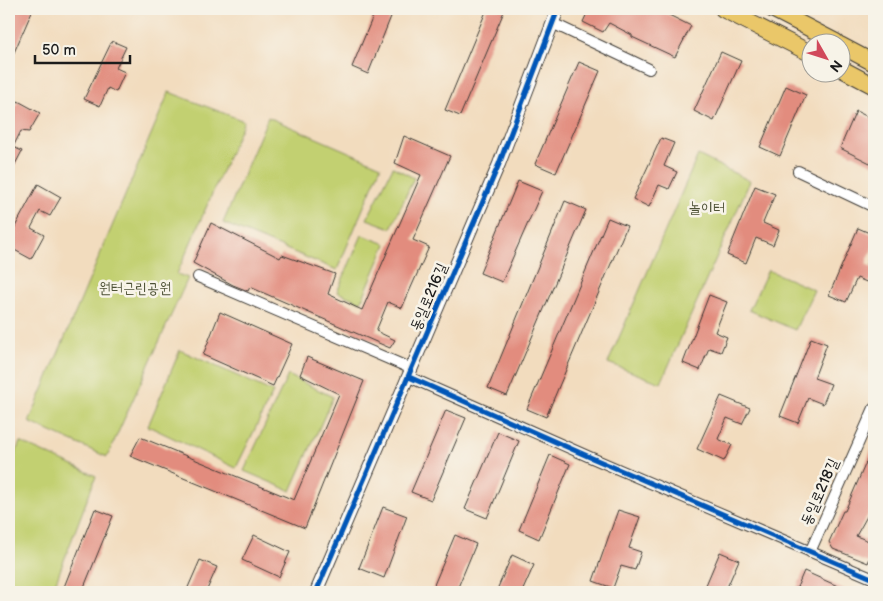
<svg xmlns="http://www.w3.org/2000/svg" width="883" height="601" font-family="'Balsamiq Sans','Poor Story',sans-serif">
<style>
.green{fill:#c2d071;stroke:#6f7646}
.building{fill:#e28c7e}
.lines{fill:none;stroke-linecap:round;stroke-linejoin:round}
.minor-casing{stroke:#3c3934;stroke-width:12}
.tertiary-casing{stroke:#3c3934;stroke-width:14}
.primary-casing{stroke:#3c3934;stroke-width:18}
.minor{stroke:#fff;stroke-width:10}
.tertiary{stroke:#fff;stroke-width:12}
.primary{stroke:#eac769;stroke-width:16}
.cycleway-casing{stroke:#f7f3e8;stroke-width:8}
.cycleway{stroke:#0057b8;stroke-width:5}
.labels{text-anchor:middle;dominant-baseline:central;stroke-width:5;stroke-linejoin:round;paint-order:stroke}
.park-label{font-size:15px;fill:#4e5236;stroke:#f7f3e8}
.street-label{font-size:15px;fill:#1c1c1c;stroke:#f7f3e8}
</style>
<rect width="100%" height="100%" fill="#f7f3e8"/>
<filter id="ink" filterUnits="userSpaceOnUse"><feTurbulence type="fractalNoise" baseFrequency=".02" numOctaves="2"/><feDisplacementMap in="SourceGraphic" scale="10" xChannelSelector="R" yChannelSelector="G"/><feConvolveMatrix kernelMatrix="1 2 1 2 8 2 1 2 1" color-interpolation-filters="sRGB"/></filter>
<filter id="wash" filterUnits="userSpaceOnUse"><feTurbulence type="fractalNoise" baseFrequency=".0096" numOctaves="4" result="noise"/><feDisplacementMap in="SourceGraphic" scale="20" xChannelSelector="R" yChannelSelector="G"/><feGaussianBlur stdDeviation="1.12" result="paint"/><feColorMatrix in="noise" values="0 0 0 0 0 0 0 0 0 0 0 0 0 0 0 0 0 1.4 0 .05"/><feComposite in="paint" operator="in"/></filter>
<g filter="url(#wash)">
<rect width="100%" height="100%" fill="#f2dcbe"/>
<path class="green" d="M169,92L244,121L177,274L188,278L107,457L29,422Z
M268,117L381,166L337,270L223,223Z
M698,155L750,181L661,383L608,363Z
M393,167L414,178L391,228L367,219Z
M362,235L386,244L361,302L337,292Z
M768,270L814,290L795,330L749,310Z
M180,350L273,392L236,468L148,426Z
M288,375L333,397L291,491L244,471Z
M20,442L96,476L52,592H9V469Z"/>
<g id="blocks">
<path class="building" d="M13,9H33L9,64V19Z
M376,9H394L368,74L352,67Z
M487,9H505L460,116L445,110Z
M589,9H657L691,26L675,57L632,37V35L609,23L603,32L583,22Z
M112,41L126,47L116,68L125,72L116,92L108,88L100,106L84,99Z
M721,52L741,61L714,121L694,111Z
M579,62L600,71L556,173L535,164Z
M786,86L806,95L780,156L760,147Z
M18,101L40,113L29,132L21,131L13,147L22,151L9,176V118Z
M856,111L874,120V165L840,148Z
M404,136L450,156L413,240L429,247L402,308L388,302L376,331L395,340L390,348L250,287L248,291L233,285L193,263L211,223L280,258L282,255L335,274L328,294L362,310L421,175L395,163Z
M661,138L674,143L664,166L677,172L669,189L659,185L649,207L633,199Z
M518,181L542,191L502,282L480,273Z
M38,184L61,197L50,216L40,211L31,228L44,235L31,259L9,247V238Z
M755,186L775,194L763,223L779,230L773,245L756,238L746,263L727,255Z
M565,201L586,210L507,396L488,388Z
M608,218L627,226L546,417L527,409Z
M858,228L874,235V244L866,264L874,268V271L869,283L857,278L846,302L829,295Z
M709,295L727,302L715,332L727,337L721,352L709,348L700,370L683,363Z
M220,312L292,344L273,386L203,355Z
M811,338L827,344L814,378L831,384L823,404L808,398L798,423L780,416Z
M307,357L364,381L305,528L130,456L140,437L294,500L339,394L300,375Z
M721,396L750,408L742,424L727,418L718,439L732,445L724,461L697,449Z
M446,410L466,418L431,500L411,492Z
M498,432L519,441L487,518L465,509Z
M874,444V512L870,511L856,536L874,543V548L868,563L833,549L829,542L843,511H845Z
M550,455L570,464L539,539L519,530Z
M383,507L407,516L384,578L359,568Z
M95,509L113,516L82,592H62Z
M618,510L640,517L629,548L641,552L635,570L621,566L613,588L593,581Z
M254,535L290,552L279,577L242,560Z
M455,535L476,544L456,592H431Z
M720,552L739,560L725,592H703Z
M512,555L534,565L522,592H496Z
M200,560L217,567L206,592H186Z
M804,571L851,592H795Z"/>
</g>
</g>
<g filter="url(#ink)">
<use href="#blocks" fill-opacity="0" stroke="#3c3934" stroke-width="1"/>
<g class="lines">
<g class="minor-casing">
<path id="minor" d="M552,23L649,69
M798,171L874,207
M198,277L412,369
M409,377L592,458L874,579
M810,552L874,408"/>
</g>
<g class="tertiary-casing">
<path id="tertiary" d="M316,592L499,164L558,9"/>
</g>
<g class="primary-casing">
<path id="primary" d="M723,9L810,53
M772,9L836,42
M840,45L874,63
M840,68L874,86"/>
</g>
<use href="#minor" class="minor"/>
<use href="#tertiary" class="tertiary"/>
<use href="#primary" class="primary"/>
<g class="cycleway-casing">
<path id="cycleway" d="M409,377L592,458L874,579
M316,592L499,164L558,9"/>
</g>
<use href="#cycleway" class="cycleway"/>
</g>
</g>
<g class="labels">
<g class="park-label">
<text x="707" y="208">놀이터</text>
<text x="135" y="288">원터근린공원</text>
</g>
<g class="street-label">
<text transform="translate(429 297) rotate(-67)">동일로216길</text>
<text transform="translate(820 492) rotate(-66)">동일로218길</text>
</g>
</g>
<rect width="883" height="601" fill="none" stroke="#f7f3e8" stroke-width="30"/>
<g transform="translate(826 58) rotate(129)"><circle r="24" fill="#f7f3e8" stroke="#9f9d96"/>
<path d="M0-4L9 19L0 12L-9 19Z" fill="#d1495b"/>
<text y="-8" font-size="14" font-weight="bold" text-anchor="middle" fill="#1c1c1c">N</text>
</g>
<path d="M35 55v8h95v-8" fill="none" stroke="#1c1c1c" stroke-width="2.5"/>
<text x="42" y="55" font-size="15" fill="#1c1c1c" stroke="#f7f3e8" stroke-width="4" paint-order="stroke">50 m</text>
</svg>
